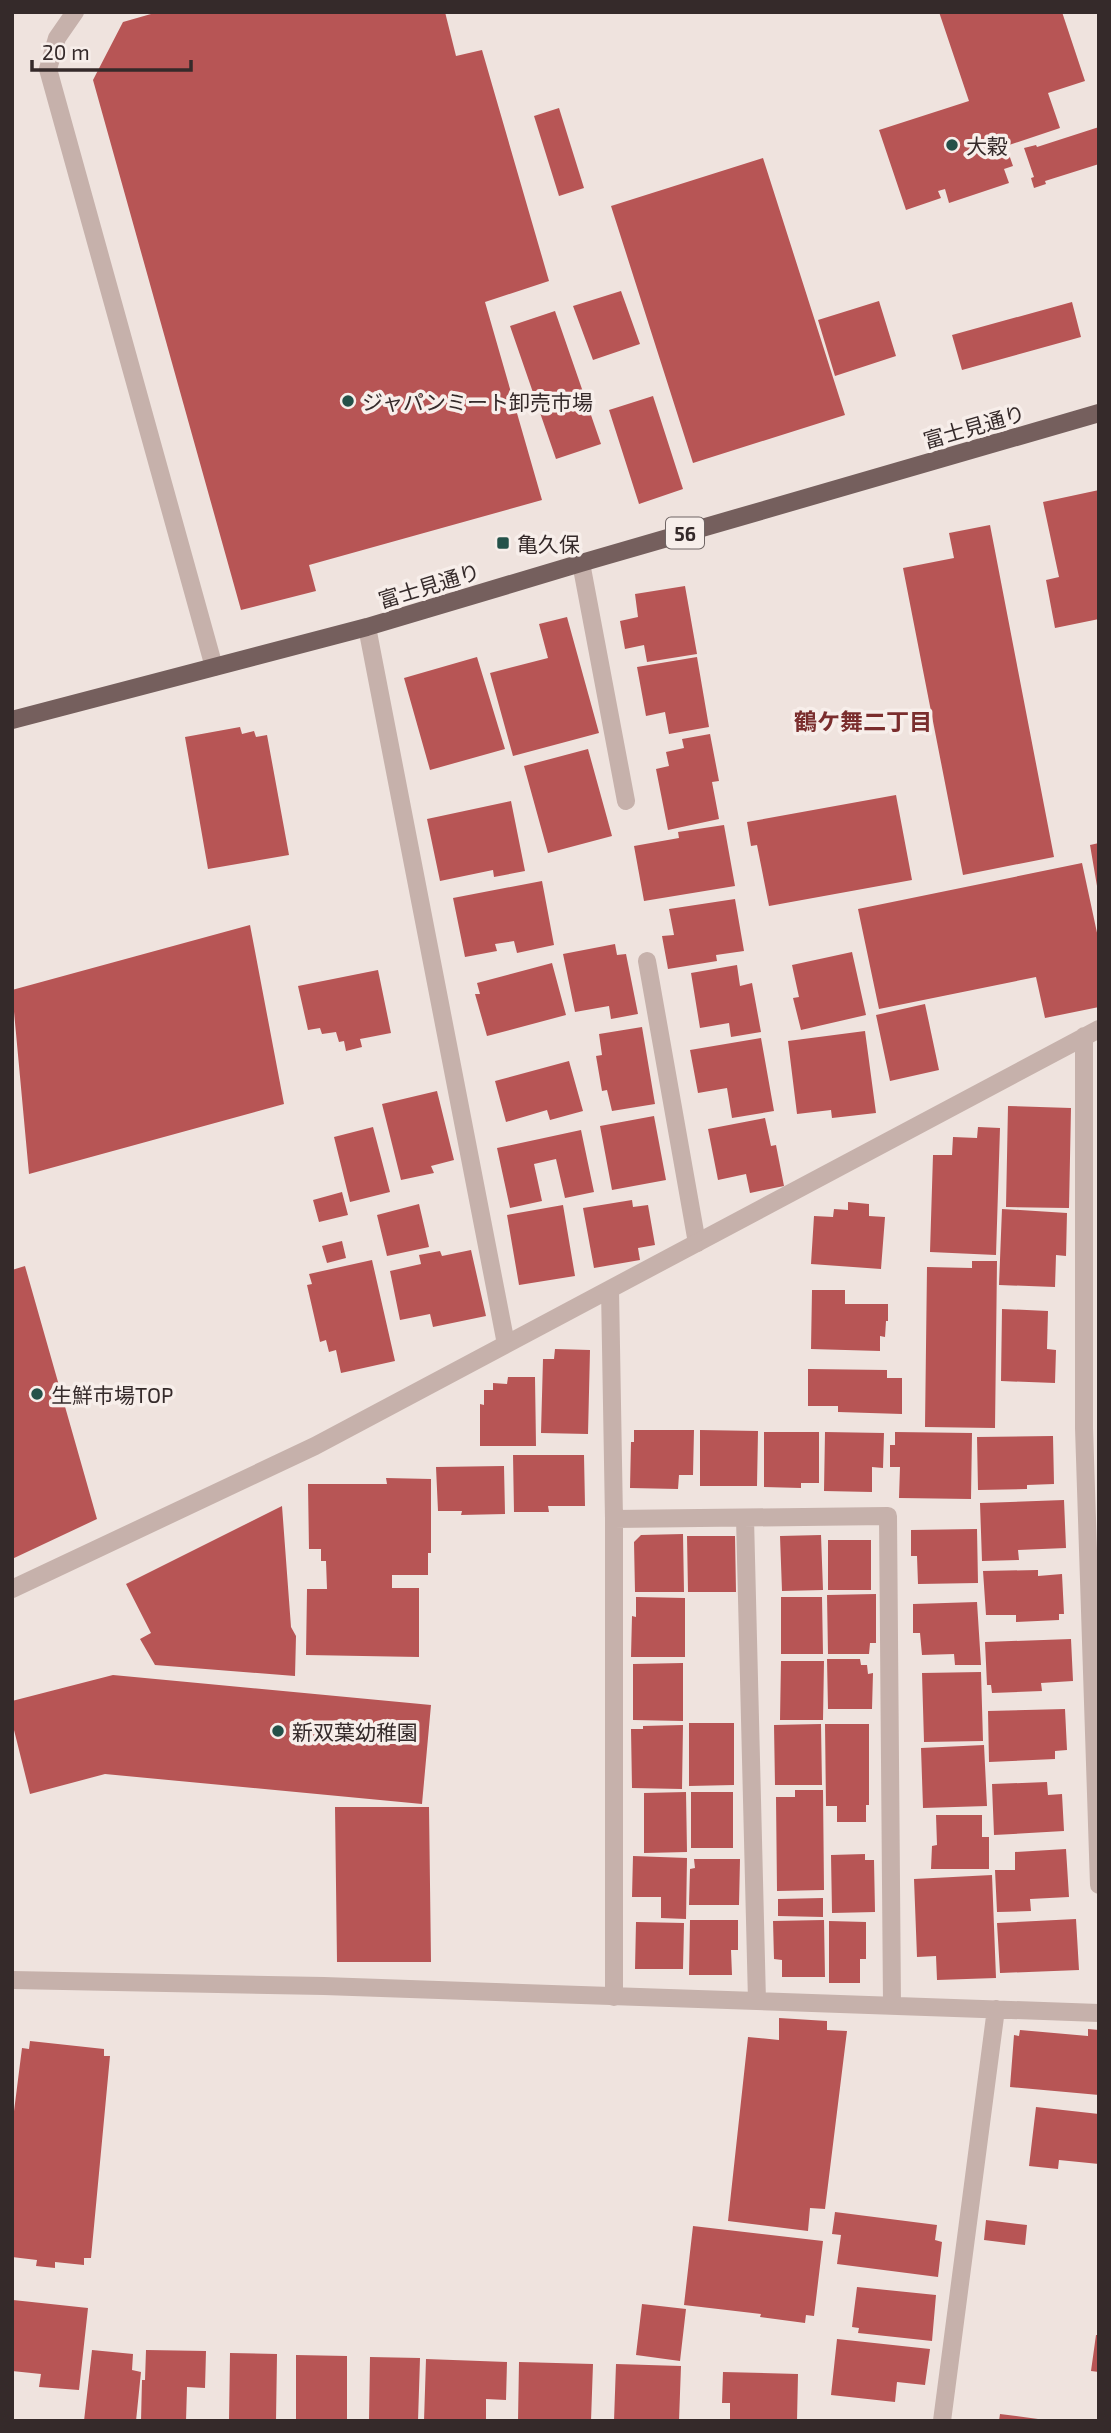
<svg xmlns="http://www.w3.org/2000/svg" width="1111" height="2433" font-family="'Exo 2','Noto Sans JP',sans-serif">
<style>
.building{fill:#b75555}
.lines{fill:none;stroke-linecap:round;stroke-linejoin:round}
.service{stroke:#c6b1ab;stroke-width:18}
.minor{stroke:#c6b1ab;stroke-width:18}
.primary{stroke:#755f5d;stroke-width:18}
.poi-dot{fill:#245149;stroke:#f7eeea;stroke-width:2.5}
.labels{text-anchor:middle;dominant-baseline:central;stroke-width:7;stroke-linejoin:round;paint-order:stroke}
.shield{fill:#f7eeea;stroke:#6f6564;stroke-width:2}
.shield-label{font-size:19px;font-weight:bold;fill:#352a2a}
.poi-label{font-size:21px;fill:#352a2a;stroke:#f7eeea;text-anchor:start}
.street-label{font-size:21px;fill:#352a2a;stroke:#f7eeea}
.neighbourhood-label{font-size:23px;font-weight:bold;fill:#7a2d2d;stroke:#f7eeea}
</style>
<rect width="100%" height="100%" fill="#efe3de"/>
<path class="building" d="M158,12H445L456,56L482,50L549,281L485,302L542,500L309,565L316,591L241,610L93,80L123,22Z
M939,12H1062L1085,81L1048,93L1060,128L1006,146L1013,166L1004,169L1009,183L949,203L945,189L938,191L941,198L906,210L879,130L969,101Z
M559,108L584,188L559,196L534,116Z
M1099,127V164L1045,181L1046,184L1034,188L1031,178L1034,177L1024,148L1036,145L1037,147Z
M763,158L845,415L693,463L611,206Z
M621,291L640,344L593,360L573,306Z
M879,301L896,356L835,376L818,320Z
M1072,302L1081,337L962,370L952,335Z
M555,311L601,444L556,459L510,326Z
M653,396L683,489L639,504L609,410Z
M1099,490V619L1055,628L1046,580L1059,577L1043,502Z
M990,525L1054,857L963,875L903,568L954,558L949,533Z
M685,586L697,654L647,662L644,645L625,649L620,621L638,617L635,594Z
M567,617L599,733L513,756L490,673L548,658L539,624Z
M477,657L505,749L430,770L404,678Z
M697,657L709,727L669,734L665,712L646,716L637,667Z
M240,727L242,734L254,731L256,737L267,735L289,855L208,869L185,737Z
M710,734L719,781L712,782L719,819L668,830L656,769L669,766L666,752L684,748L682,739Z
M588,749L612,836L548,853L524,766Z
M896,795L912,880L769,906L757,845L751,846L747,822Z
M511,801L525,871L494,877L493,870L440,881L427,819Z
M724,825L735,886L644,901L634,846L679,838L678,832Z
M1099,843V886H1097L1090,845Z
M1082,863L1099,942V1007L1045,1018L1036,977L879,1009L858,909Z
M542,881L554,945L517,953L514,941L495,944L497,951L465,957L453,898Z
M735,899L744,951L716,955L717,961L668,969L662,936L674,935L669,909Z
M250,925L284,1104L29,1174L12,990Z
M615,944L617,955L626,954L638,1014L611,1019L609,1006L575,1012L563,954Z
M852,952L866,1015L801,1030L793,998L799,997L792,965Z
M552,963L566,1015L487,1036L475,994H480L477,983Z
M737,965L740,986L752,983L761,1032L731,1037L729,1023L700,1028L691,973Z
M378,970L391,1033L360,1039L362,1047L346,1051L344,1041L339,1042L336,1032L322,1034L320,1028L308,1030L298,986Z
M925,1004L939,1070L890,1081L876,1015Z
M642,1027L655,1104L612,1111L607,1090L602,1091L596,1056L602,1055L599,1034Z
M865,1031L876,1113L832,1118L831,1110L797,1114L788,1041Z
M761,1038L774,1111L732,1118L727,1088L698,1093L690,1050Z
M569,1061L583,1111L550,1120L547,1110L506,1122L495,1081Z
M437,1091L454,1160L431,1166L434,1173L401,1180L382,1104Z
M1008,1106L1071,1108L1069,1208L1006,1207Z
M654,1116L666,1180L612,1190L600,1126Z
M765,1118L771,1146L776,1145L784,1186L750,1193L746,1174L718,1180L708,1129Z
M373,1127L390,1192L350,1202L334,1137Z
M978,1127L1000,1128L996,1255L930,1252L933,1155H952L953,1137L977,1138Z
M581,1130L594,1192L565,1198L556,1159L534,1164L542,1201L510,1208L497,1148Z
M342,1192L348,1215L319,1222L313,1200Z
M632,1200L633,1207L648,1205L655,1245L638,1248L640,1260L594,1268L583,1208Z
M848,1202L869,1204V1216L885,1217L881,1269L811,1264L814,1216L833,1217L834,1209L848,1210Z
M419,1204L429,1247L387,1256L377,1215Z
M563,1205L575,1276L519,1285L507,1215Z
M1002,1209L1067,1213L1066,1256L1056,1255L1055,1287L999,1285Z
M342,1241L346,1258L327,1263L322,1246Z
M471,1250L486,1316L433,1327L430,1314L400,1320L390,1271L421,1264L419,1255L440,1251L442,1256Z
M372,1260L395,1361L341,1373L336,1350L329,1352L326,1340L320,1342L307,1285L312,1284L309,1274Z
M972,1261H997L995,1428L925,1427L927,1267L972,1268Z
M25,1266L97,1519L12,1559V1270Z
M812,1290H845V1304H888V1321H886L885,1337L880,1336V1351L811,1349Z
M1002,1309L1048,1311L1047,1349L1056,1350L1055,1383L1001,1381Z
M555,1349L590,1350L588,1434L541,1433L543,1359H554Z
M808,1369L887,1370V1378H902V1414L838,1412V1406H808Z
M508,1377H535L536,1446H480V1404L484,1405V1390H493V1383L507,1384Z
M634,1430H694L693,1475H679L678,1489L630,1488L631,1442H634Z
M700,1430L758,1431L757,1486H700Z
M764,1432H819V1483H801V1488L764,1487Z
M825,1432L884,1433L883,1468L872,1467V1492L824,1491Z
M895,1432L972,1433L971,1499L899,1498L900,1467H890V1445H895Z
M1053,1436L1054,1484L1027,1485V1489L978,1490L977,1437Z
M513,1455H584L585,1506H548L549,1512H514Z
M504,1466L505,1514L461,1515L462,1511H438L436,1467Z
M386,1478L431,1479V1553H428V1575H392V1588H419V1657L306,1655L307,1589H327L326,1561H321V1549H309L308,1484H387Z
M1064,1500L1066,1548L1018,1550L1019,1560L982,1561L980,1503Z
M282,1506L291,1627L296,1636L295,1676L155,1665L140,1639L151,1633L126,1584Z
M977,1529L978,1583L918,1584L917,1556H911V1530Z
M683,1534L684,1592H635L634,1542L641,1535Z
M821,1535L823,1590L782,1591L780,1536Z
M687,1536H735L736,1592H688Z
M828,1540H871V1590H828Z
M1038,1570V1576L1062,1574L1064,1614H1059V1620L1016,1622V1615H986L983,1571Z
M876,1594V1643H870L869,1654H828L827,1595Z
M636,1597L685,1598V1657H631L632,1616L636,1617Z
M781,1597H822L823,1654H781Z
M977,1602L981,1665H955L954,1654L922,1655L920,1633H913V1604Z
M1071,1639L1073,1681L1041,1683L1042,1691L992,1693L991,1685H987L985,1642Z
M827,1659H860L861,1665H867L868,1674L873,1673L872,1709H828Z
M781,1661H824L823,1720H780Z
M683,1663V1721L633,1720V1664Z
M981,1672L983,1741L924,1742L922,1673Z
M113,1675L431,1705L422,1804L105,1774L30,1794L12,1722V1701Z
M1065,1709L1067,1750L1055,1751V1759L989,1762L988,1711Z
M689,1723H734V1785L689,1786Z
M821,1724L822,1785H775L774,1725Z
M825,1724H869V1805H866V1822H837V1806H826Z
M683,1725L682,1789L632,1788L631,1729H643V1726Z
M984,1745L987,1806L923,1808L921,1748Z
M1047,1782L1048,1795L1062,1794L1064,1831L994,1835L992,1784Z
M795,1790H823L824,1890L777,1891L776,1797H795Z
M686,1792L687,1852L644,1853V1793Z
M691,1792H733V1848H691Z
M335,1807H429L431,1962H337Z
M936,1815H982V1837H989V1869H931L932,1846L937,1845Z
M1066,1849L1069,1897L1030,1899L1031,1911L997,1912L995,1870H1015V1852Z
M865,1854V1860H874L875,1912L832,1913L831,1855Z
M633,1856L687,1858L686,1919L661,1918V1897H632Z
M694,1859H740L739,1905H689L690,1869L695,1868Z
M992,1875L996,1978L937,1980L936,1956L917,1957L914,1879Z
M823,1898V1917L778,1916V1899Z
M1076,1919L1079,1970L1000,1973L997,1923Z
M690,1920H738V1950H731L732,1975H689Z
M824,1920L825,1977H782V1960L774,1959L773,1921Z
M829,1921L866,1922V1959H860V1983H829Z
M636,1922L684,1923L683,1969H635Z
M779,2018L827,2021V2030L847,2031L825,2209L810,2208L808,2231L728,2221L748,2037L779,2040Z
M1088,2029L1099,2030V2095L1010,2087L1014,2035L1019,2036L1020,2030L1088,2036Z
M30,2041L104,2049V2056H110L91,2258H84V2265L55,2262V2268L36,2266L37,2260L12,2257V2127L22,2048L29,2049Z
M1036,2107L1099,2114V2164L1059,2160L1058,2169L1029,2166Z
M835,2212L937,2225L935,2240L942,2242L938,2277L837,2264L841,2235L832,2234Z
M986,2220L1027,2225L1025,2245L984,2240Z
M693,2226L823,2241L814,2316L806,2315L805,2323L760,2317L761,2314L684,2305Z
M857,2287L936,2295L932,2341L858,2333L859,2328L852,2327Z
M13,2300L88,2308L79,2390L39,2387L41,2374L12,2371Z
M642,2304L686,2309L680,2361L636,2355Z
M1096,2335H1099V2372L1091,2371Z
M837,2339L930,2349L925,2385L897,2382L895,2402L831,2395Z
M92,2350L133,2354L132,2370L141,2372L136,2421H84Z
M146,2350L206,2351L205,2388L187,2387L186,2421H141L142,2380H145Z
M230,2353L277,2354L276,2421H229Z
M296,2355L347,2356V2421H296Z
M370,2357L420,2358L418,2421H369Z
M426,2359L507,2362L506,2400L486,2399V2421H424Z
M519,2362L593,2364L591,2421H518Z
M616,2364L681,2366L679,2421H614Z
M723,2372L798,2374L797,2421H730V2403H722Z
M1000,2414L1038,2419V2421H999Z"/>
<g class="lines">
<path class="service" d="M75,12L57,38L48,69L214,667
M581,563L626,801
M647,961L697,1243"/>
<path class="minor" d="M367,627L506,1344
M1084,1036V1428L1099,1885
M610,1289L614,1519
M745,1518L757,2001
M12,1589L315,1446L1099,1029
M12,1980L324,1986L1099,2013
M614,1997V1519L888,1516L892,2005
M942,2421L996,2009"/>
<path class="primary" d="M12,720L367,627L581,563L1099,413"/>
</g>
<g class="poi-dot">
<circle cx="952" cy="145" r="7"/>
<circle cx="348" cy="401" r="7"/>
<rect x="496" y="536" width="14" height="14" rx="3.5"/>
<circle cx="37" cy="1394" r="7"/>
<circle cx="278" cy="1731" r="7"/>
</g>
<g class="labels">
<rect class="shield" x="666" y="517.5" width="38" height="31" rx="5"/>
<g class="shield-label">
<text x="685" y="533">56</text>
</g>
<g class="poi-label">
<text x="966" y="145">大穀</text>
<text x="362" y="401">ジャパンミート卸売市場</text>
<text x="517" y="543">亀久保</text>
<text x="51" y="1394">生鮮市場TOP</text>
<text x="292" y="1731">新双葉幼稚園</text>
</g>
<g class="street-label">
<text transform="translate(974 426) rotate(-16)">富士見通り</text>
<text transform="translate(429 585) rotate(-17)">富士見通り</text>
</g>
<g class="neighbourhood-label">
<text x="863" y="721">鶴ケ舞二丁目</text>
</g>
</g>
<rect width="1111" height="2433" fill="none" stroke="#352a2a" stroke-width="28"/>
<path d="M32 60v10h159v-10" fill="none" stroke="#352a2a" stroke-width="3.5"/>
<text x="42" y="60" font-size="21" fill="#352a2a" stroke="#f7eeea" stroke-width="5" paint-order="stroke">20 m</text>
</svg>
